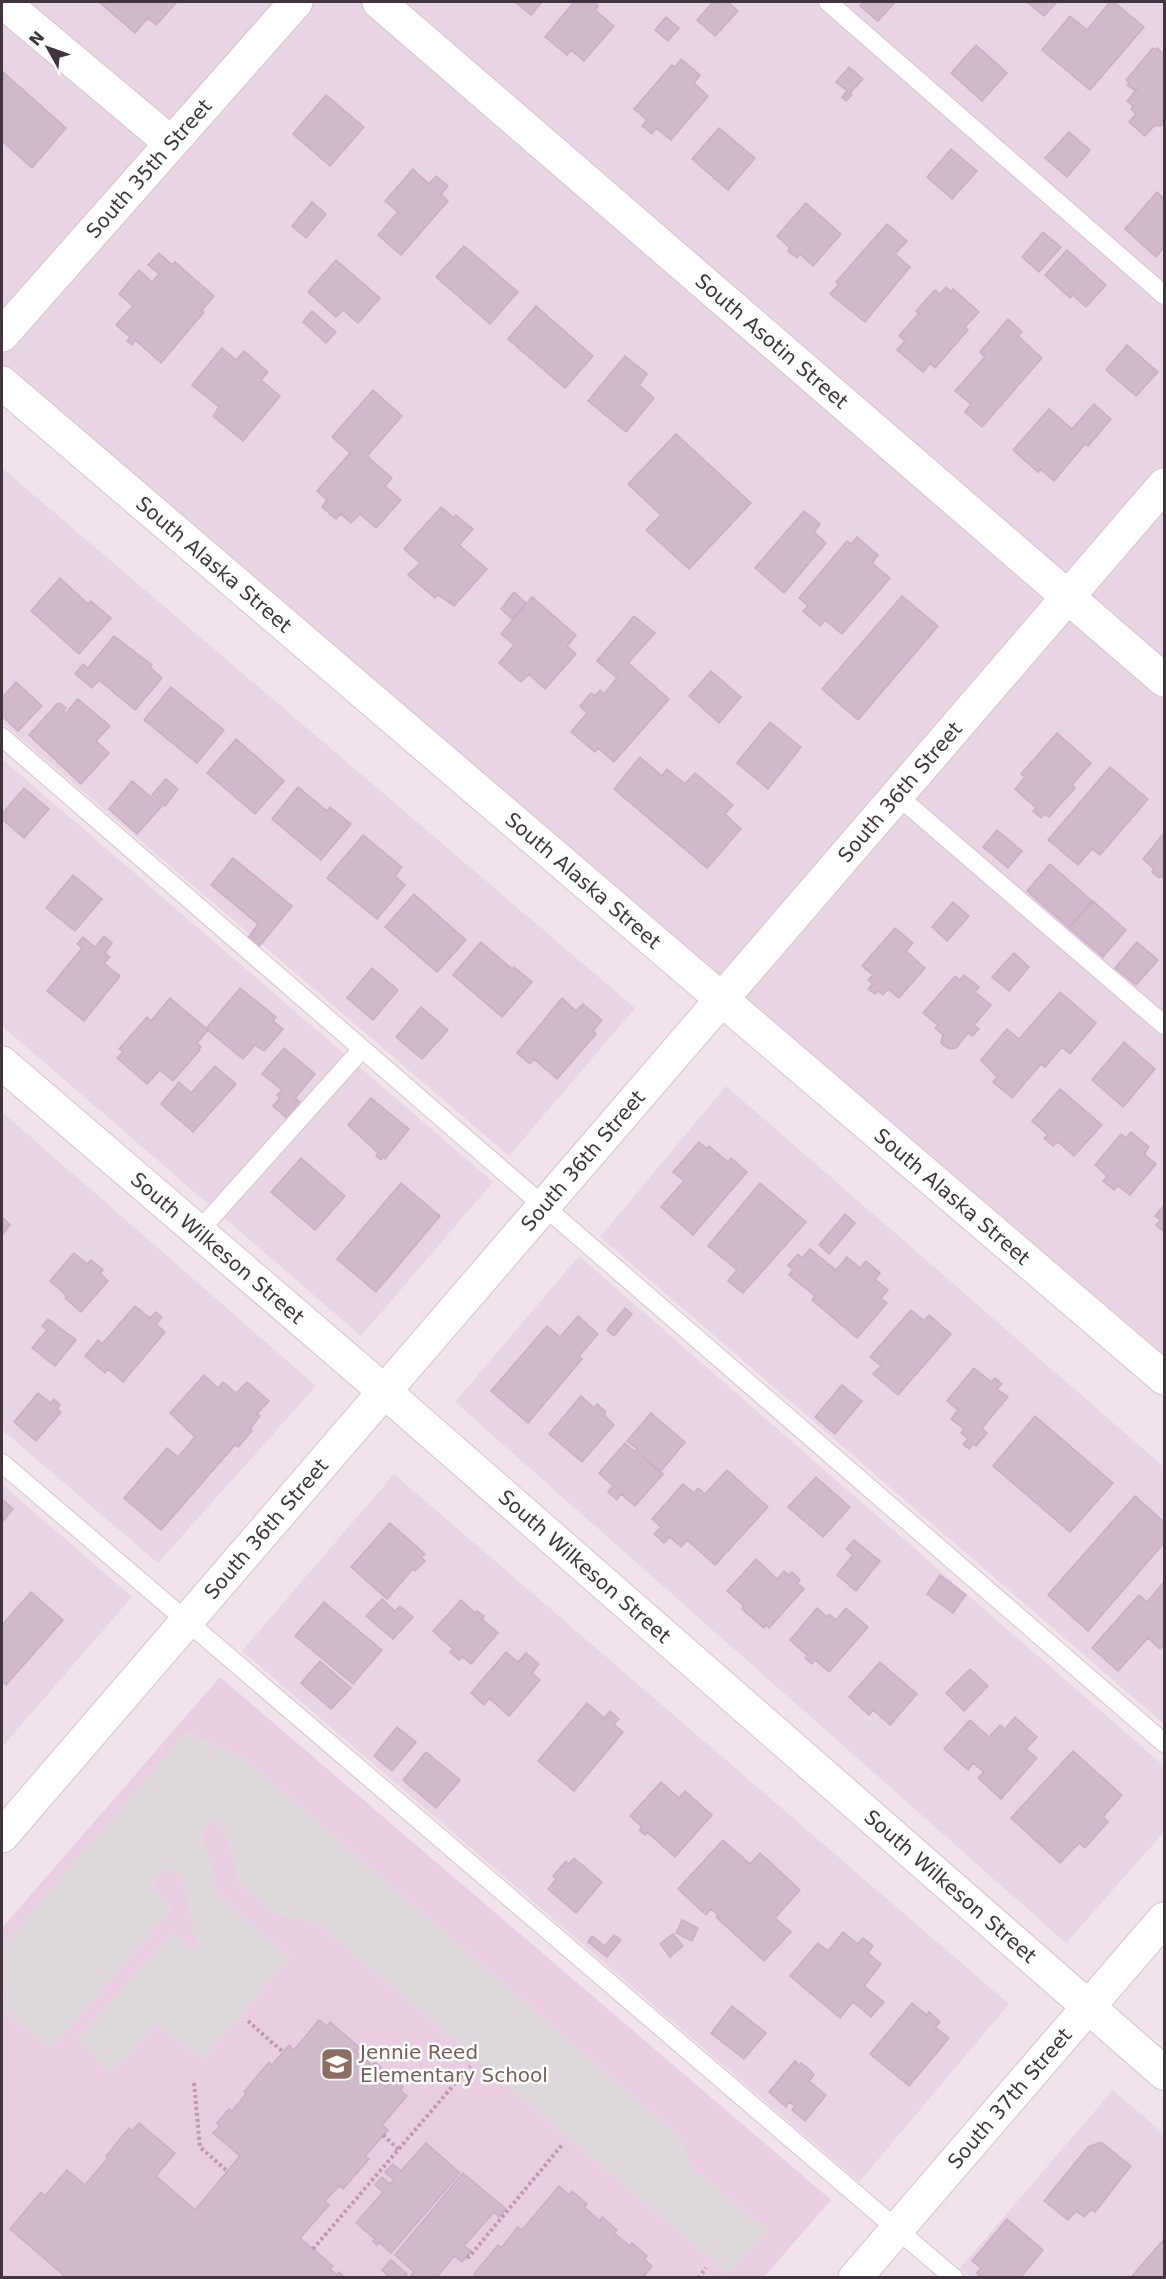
<svg xmlns="http://www.w3.org/2000/svg" width="1166" height="2279" font-family="'DejaVu Sans',sans-serif">
<style>
.residential{fill:#e8d5e3}
.education{fill:#e8cee0}
.parking{fill:#ded8dd}
.building{fill:#d1b9cc;stroke:#cbadc5;stroke-width:1.5}
.lines{fill:none;stroke-linecap:round;stroke-linejoin:round}
.service-casing{stroke:#d6c0d0;stroke-width:20}
.minor-casing{stroke:#d6c0d0;stroke-width:35}
.path{stroke:#bb99b3;stroke-width:4;stroke-dasharray:3 3;stroke-linecap:butt}
.service{stroke:#fff;stroke-width:18}
.minor{stroke:#fff;stroke-width:33}
.labels{text-anchor:middle;dominant-baseline:central;stroke-width:5;stroke-linejoin:round;paint-order:stroke}
.street-label{font-size:20px;fill:#41343f;stroke:#fff}
.education-label{font-size:20px;fill:#785e54;stroke:#fff;text-anchor:start}
</style>
<rect width="100%" height="100%" fill="#f0e3ec"/>
<path class="residential" d="M2,2H1164V1378L2,383Z
M2,468L635,1008L509,1156L2,722Z
M2,759L493,1182L361,1336L2,1026Z
M726,1086L1164,1467V1724L600,1237Z
M2,1112L316,1386L158,1563L2,1430Z
M579,1256L1164,1766V1832L1066,1943L455,1402Z
M394,1474L1009,2004L859,2182L242,1651Z
M2,1484L132,1597L2,1747Z
M1113,2090L1164,2134V2277L971,2278L960,2268Z"/>
<path class="education" d="M220,1677L831,2200L764,2277L2,2278V1928Z"/>
<path class="parking" d="M186,1731L246,1759L682,2138L691,2167L768,2230L729,2275L317,1923L274,1914L239,1884L225,1832L212,1820L202,1831L219,1895L290,1957L203,2059L155,2025L123,2062L105,2071L95,2055L78,2038L172,1931L198,1951L181,1876L170,1868L157,1875L153,1886L173,1907L52,2048L2,2010L8,1994L2,1988V1945Z"/>
<path class="building" d="M99,2H177L156,25L148,18L135,33Z
M515,2H542L531,15Z
M574,2H593L598,6L595,10L614,26L584,61L571,50L567,55L545,37Z
M713,2H728L738,11L715,36L697,20Z
M864,2H895L878,21L860,6Z
M1027,2H1057L1044,16Z
M1110,2H1114L1144,27L1090,90L1042,50L1070,16L1087,30Z
M666,17L679,28L668,41L655,30Z
M976,45L1007,73L982,101L951,73Z
M1153,48L1156,50L1157,48L1164,54V121L1161,126L1155,125L1145,136L1129,122L1136,114L1131,109L1133,106L1127,101L1137,89L1134,90L1127,85L1129,83L1126,80Z
M681,59L700,75L694,83L708,96L671,140L656,128L652,134L642,126L647,120L634,109L672,65L675,67Z
M849,67L863,79L850,93L852,95L846,101L842,97L847,91L836,82Z
M3,72L66,128L32,168L2,141Z
M326,95L364,127L330,166L293,134Z
M719,128L755,158L728,190L692,159Z
M1069,132L1090,150L1067,177L1045,158Z
M951,149L977,171L952,199L927,177Z
M413,169L429,184L436,176L448,186L441,194L448,201L401,255L378,235L398,212L385,201Z
M1157,192L1164,199V248L1156,257L1125,229Z
M312,202L326,214L306,238L292,226Z
M806,203L841,234L813,266L800,254L797,258L788,251L790,248L777,236Z
M887,224L907,241L895,254L910,267L865,322L830,294L839,284L836,282Z
M1043,232L1061,247L1039,272L1022,257Z
M464,246L518,292L490,324L436,277Z
M1067,250L1106,285L1086,307L1073,295L1070,298L1045,275Z
M159,253L172,265L175,262L214,296L202,310L204,312L161,363L135,340L132,345L127,341L130,337L116,325L133,306L119,294L139,270L152,282L159,274L148,265Z
M336,260L380,298L358,323L343,310L336,317L308,292Z
M946,287L951,292L953,289L979,312L965,327L968,330L935,368L930,363L923,372L897,350L905,341L899,336L919,313L916,311L935,290L940,294Z
M536,306L593,356L565,388L508,339Z
M312,311L336,332L326,343L303,322Z
M1008,319L1022,332L1018,336L1042,358L982,427L965,412L971,404L955,391L985,357L980,352Z
M1127,345L1158,372L1136,396L1106,370Z
M222,348L236,360L244,351L268,372L261,380L280,396L243,441L213,416L219,407L192,385Z
M625,356L647,374L639,385L654,398L626,432L588,401Z
M373,390L402,416L367,456L392,478L385,486L401,500L376,528L360,514L351,523L341,514L336,519L322,507L327,500L317,491L350,453L332,437Z
M1094,404L1111,419L1088,446L1085,444L1054,481L1040,469L1038,472L1013,450L1049,409L1072,429Z
M676,434L751,503L689,569L646,530L661,515L628,484Z
M441,507L454,518L456,515L473,529L459,545L487,569L454,606L438,595L435,598L408,575L420,563L404,549Z
M804,511L820,524L814,532L826,543L784,593L755,568Z
M857,537L878,555L872,563L890,578L842,634L825,620L820,626L803,611L808,606L799,598L847,541L851,544Z
M60,578L88,604L91,601L111,618L79,654L31,611Z
M514,592L526,603L512,619L501,609Z
M902,596L938,626L858,720L822,689Z
M532,597L576,635L567,646L576,654L545,689L529,674L521,682L499,663L514,645L501,634Z
M634,616L655,633L628,663L669,699L614,762L598,748L595,752L571,732L587,713L580,706L591,693L595,696L600,690L604,694L617,678L597,661Z
M114,636L152,665L150,667L162,678L135,710L99,680L92,688L75,674L83,664L88,668Z
M711,671L741,697L719,723L689,696Z
M16,682L42,706L18,731L2,716V698Z
M171,687L224,730L197,763L144,720Z
M78,699L110,726L96,741L109,753L81,784L29,735L57,704L60,703L66,708L63,711L66,713Z
M770,722L801,747L768,789L737,763Z
M1057,733L1091,763L1072,785L1075,788L1049,817L1045,814L1041,818L1033,811L1036,808L1015,789L1025,777L1021,774Z
M236,739L284,781L255,814L207,773Z
M640,757L662,776L667,769L685,784L695,773L733,805L725,814L741,829L707,868L614,789Z
M1110,767L1148,799L1100,855L1092,849L1078,865L1048,840Z
M166,779L178,789L165,806L152,795Z
M132,781L162,806L137,834L109,809Z
M298,787L327,811L330,807L351,824L321,860L272,819Z
M24,788L49,809L24,838L2,819V814Z
M997,830L1022,851L1008,868L983,847Z
M1164,833V879L1161,876L1159,878L1152,872L1154,869L1143,859Z
M363,835L402,867L395,876L405,885L377,919L327,878Z
M233,858L292,906L258,948L247,939L258,924L211,885Z
M1050,864L1092,901L1069,928L1027,891Z
M73,875L102,899L75,931L46,908Z
M414,894L466,940L437,972L385,927Z
M1093,901L1126,930L1103,957L1069,928Z
M953,902L969,916L947,941L932,927Z
M895,928L913,943L906,951L925,968L899,998L888,989L883,995L878,991L875,994L868,989L873,984L868,980L873,975L862,966Z
M104,936L112,943L105,953L110,957L104,963L120,976L84,1021L47,991L82,948L77,944L83,937L95,947Z
M481,942L512,969L514,967L532,982L502,1017L453,975Z
M1137,942L1158,960L1136,985L1115,968Z
M1014,953L1029,967L1009,991L992,977Z
M372,968L398,990L373,1020L347,998Z
M964,975L979,987L975,992L991,1005L974,1025L979,1029L972,1036L968,1033L956,1048L949,1049L941,1043L943,1035L935,1028L938,1025L923,1013L955,976L960,980Z
M240,988L276,1017L273,1021L283,1029L264,1051L255,1045L243,1059L206,1029Z
M1060,992L1096,1023L1070,1054L1062,1047L1045,1067L1041,1064L1012,1098L993,1082L997,1077L981,1060L1007,1029L1019,1039Z
M170,998L208,1030L197,1043L201,1047L198,1049L200,1050L173,1081L160,1070L147,1084L117,1058L123,1052L119,1049L147,1017L151,1021Z
M562,998L576,1011L583,1004L602,1020L593,1031L596,1034L557,1079L534,1059L530,1064L517,1053Z
M421,1007L448,1030L422,1059L396,1037Z
M1124,1042L1155,1069L1123,1107L1092,1080Z
M284,1048L315,1074L295,1098L301,1103L288,1119L273,1106L280,1098L277,1095L282,1090L262,1074Z
M215,1066L236,1084L193,1132L161,1104L179,1082L191,1093Z
M1060,1089L1102,1125L1074,1156L1058,1142L1053,1146L1044,1138L1048,1135L1032,1121Z
M371,1098L409,1129L385,1159L383,1157L381,1160L376,1156L378,1153L348,1125Z
M1131,1132L1149,1147L1144,1154L1156,1164L1130,1195L1118,1186L1114,1190L1103,1181L1107,1176L1095,1165L1121,1134L1126,1138Z
M699,1142L707,1149L709,1146L728,1162L731,1158L747,1172L693,1235L661,1207L684,1181L673,1172Z
M301,1158L345,1196L315,1230L271,1192Z
M401,1183L440,1216L376,1292L337,1259Z
M760,1183L806,1222L743,1293L728,1281L737,1270L708,1246Z
M1164,1205V1232L1156,1225L1161,1220L1155,1216Z
M845,1214L855,1223L829,1254L819,1245Z
M2,1217L10,1225L2,1235Z
M810,1249L836,1270L847,1257L860,1268L866,1261L880,1273L875,1279L888,1290L881,1298L887,1303L857,1338L812,1300L815,1296L789,1275L793,1270L788,1265L798,1254L802,1258Z
M74,1253L87,1264L91,1260L103,1270L100,1273L108,1281L81,1312L65,1298L67,1296L50,1281Z
M135,1306L150,1318L156,1312L162,1317L156,1324L165,1332L123,1382L108,1369L105,1373L85,1356L98,1340L102,1344Z
M625,1308L632,1314L614,1336L607,1330Z
M911,1310L924,1321L929,1315L951,1334L898,1395L873,1374L881,1366L870,1357Z
M578,1316L598,1334L579,1356L582,1359L528,1423L491,1391L547,1326L560,1337Z
M48,1319L76,1340L55,1366L32,1348L47,1330L42,1326Z
M974,1368L991,1382L995,1378L1002,1384L997,1389L1008,1397L982,1428L987,1433L976,1446L973,1444L969,1449L963,1444L968,1439L961,1433L964,1429L951,1419L958,1410L947,1401Z
M204,1375L218,1388L223,1382L236,1393L247,1382L269,1401L257,1414L260,1416L250,1429L252,1431L238,1447L235,1445L161,1530L124,1498L167,1448L178,1457L195,1437L170,1413Z
M842,1385L862,1401L835,1434L815,1417Z
M38,1393L51,1403L54,1399L60,1405L57,1409L61,1412L36,1441L14,1422Z
M581,1396L594,1408L597,1404L606,1412L604,1415L614,1425L582,1462L549,1434Z
M651,1413L685,1442L661,1471L642,1457L663,1474L635,1506L621,1494L617,1500L608,1492L613,1486L599,1473L625,1443L635,1452L637,1449L627,1441Z
M1035,1416L1113,1483L1070,1532L993,1466Z
M727,1470L768,1507L715,1565L687,1540L681,1547L670,1537L664,1543L654,1534L661,1527L652,1519L683,1484L694,1493L698,1488L705,1494Z
M816,1477L850,1507L823,1537L788,1507Z
M1135,1496L1164,1522V1543L1088,1631L1048,1595Z
M2,1499L13,1509L2,1522Z
M390,1523L425,1554L421,1557L425,1561L415,1571L413,1569L387,1599L351,1567Z
M854,1540L880,1561L856,1591L837,1575L853,1555L846,1549Z
M756,1559L777,1579L784,1571L789,1575L792,1572L800,1580L797,1583L804,1589L769,1628L766,1625L764,1628L742,1609L744,1606L727,1591Z
M940,1575L966,1595L953,1613L927,1594Z
M1164,1582V1644L1160,1649L1148,1638L1118,1671L1092,1648L1139,1595L1147,1602Z
M31,1592L63,1620L6,1685L2,1681V1625Z
M382,1599L395,1611L400,1606L413,1617L393,1639L366,1616Z
M461,1600L475,1613L477,1611L484,1616L482,1619L498,1633L471,1664L463,1657L459,1660L450,1652L453,1649L433,1631Z
M324,1602L382,1650L353,1684L295,1636Z
M817,1608L827,1617L829,1614L836,1620L846,1608L868,1627L829,1672L815,1660L812,1664L805,1658L807,1655L790,1640Z
M506,1652L518,1662L526,1653L539,1664L532,1673L540,1680L509,1716L489,1698L484,1705L471,1693Z
M320,1661L351,1688L331,1709L301,1683Z
M880,1662L917,1694L890,1725L873,1710L869,1715L849,1697Z
M970,1669L988,1686L964,1711L946,1693Z
M587,1703L604,1718L610,1711L619,1719L614,1724L623,1732L574,1791L538,1761Z
M1015,1717L1037,1737L1026,1749L1037,1758L1001,1799L978,1778L984,1772L973,1763L968,1770L944,1749L970,1720L989,1737L1000,1725L1005,1729Z
M397,1727L416,1742L392,1771L374,1756Z
M1073,1751L1122,1795L1103,1817L1108,1822L1085,1848L1079,1843L1060,1863L1011,1818Z
M426,1752L460,1780L436,1808L403,1780Z
M661,1782L679,1798L685,1791L712,1815L675,1857L647,1832L645,1835L639,1830L642,1827L630,1816Z
M723,1840L750,1864L760,1853L800,1890L775,1918L791,1932L764,1961L716,1917L718,1915L711,1909L706,1915L678,1889Z
M574,1858L602,1882L576,1913L548,1889L556,1879L553,1876L566,1861L569,1864Z
M682,1920L698,1928L692,1941L676,1933Z
M843,1932L858,1944L863,1938L873,1946L868,1953L881,1964L864,1986L884,2002L871,2017L853,2002L840,2018L790,1976L818,1943L828,1951Z
M673,1934L683,1946L670,1957L660,1944Z
M614,1935L621,1940L607,1957L588,1942L592,1936L605,1946Z
M912,2003L927,2015L929,2012L940,2022L935,2027L949,2038L909,2086L870,2054Z
M732,2006L766,2033L744,2059L711,2033Z
M319,2020L327,2026L330,2022L360,2048L356,2052L372,2065L375,2062L403,2087L400,2090L407,2096L382,2125L388,2130L365,2156L369,2159L343,2189L339,2186L325,2201L329,2205L300,2238L333,2266L330,2269L337,2275L339,2272L345,2278H67L10,2229L41,2192L45,2196L67,2170L85,2185L108,2158L106,2156L129,2128L132,2131L139,2123L175,2153L156,2176L195,2210L240,2156L213,2133L220,2126L217,2123L229,2109L232,2111L246,2094L244,2092L269,2062L272,2065L289,2045L294,2050Z
M795,2061L799,2065L801,2063L810,2070L814,2075L809,2081L826,2095L805,2121L792,2110L795,2106L789,2102L786,2107L769,2092Z
M1101,2142L1131,2166L1095,2212L1091,2210L1084,2217L1076,2211L1068,2220L1044,2201L1088,2147Z
M426,2143L460,2173L391,2253L379,2242L377,2245L373,2241L375,2239L356,2223L383,2192L375,2185L382,2177L390,2184L394,2180L385,2172L393,2164L401,2171Z
M463,2173L506,2209L499,2217L494,2212L464,2246L471,2251L462,2262L454,2256L436,2278H414L411,2275L414,2272L395,2255Z
M559,2186L569,2195L572,2191L587,2204L584,2207L600,2221L602,2217L617,2230L614,2233L630,2246L632,2243L647,2256L644,2259L652,2266L642,2278H476L474,2274L498,2245L501,2248L518,2227L522,2230Z
M1007,2219L1043,2250L1020,2278H982L977,2273L981,2268L972,2261Z
M1164,2239V2278H1135L1133,2275Z
M391,2260L407,2274L404,2278H390L382,2270Z"/>
<g class="lines">
<g class="service-casing">
<path id="service" d="M828,2L1164,295
M2,737L1164,1743
M898,796L1164,1025
M198,1232L362,1049
M2,1463L954,2278"/>
</g>
<g class="minor-casing">
<g id="minor">
<path d="M3,2L171,143"/>
<path id="s1" d="M379,2L1164,680"/>
<path id="s2" d="M2,335L296,2"/>
<path id="s3" d="M2,383L1164,1378"/>
<path id="s4" d="M2,1063L384,1391L1164,2073"/>
<path id="s5" d="M2,1836L1164,485"/>
<path id="s6" d="M855,2278L1164,1919"/>
</g>
</g>
<path class="path" d="M248,2021L283,2052
M194,2083L200,2147L227,2171
M383,2135L399,2150
M313,2249L470,2066
M467,2256L469,2257L562,2145
M698,2278L706,2268"/>
<use href="#service" class="service"/>
<use href="#minor" class="minor"/>
</g>
<defs>
<g id="school-square" transform="scale(1.725)"><rect x="-9" y="-9" width="18" height="18" rx="4" fill="#8d6e63" stroke="#fff"/><path d="M0-5L7-2L0 1L-7-2ZM-4 1L0 2.5L4 1V4Q0 6-4 4Z" fill="#fff"/></g>
</defs>
<g fill-rule="evenodd">
<use href="#school-square" x="337" y="2064"/>
</g>
<g class="labels">
<g class="street-label">
<text stroke="none"><textPath href="#s2" startOffset="222">South 35th Street</textPath></text>
<text stroke="none"><textPath href="#s1" startOffset="519">South Asotin Street</textPath></text>
<text stroke="none"><textPath href="#s3" startOffset="279">South Alaska Street</textPath></text>
<text stroke="none"><textPath href="#s5" startOffset="1377">South 36th Street</textPath></text>
<text stroke="none"><textPath href="#s3" startOffset="765">South Alaska Street</textPath></text>
<text stroke="none"><textPath href="#s5" startOffset="891">South 36th Street</textPath></text>
<text stroke="none"><textPath href="#s3" startOffset="1251">South Alaska Street</textPath></text>
<text stroke="none"><textPath href="#s4" startOffset="284">South Wilkeson Street</textPath></text>
<text stroke="none"><textPath href="#s5" startOffset="405">South 36th Street</textPath></text>
<text stroke="none"><textPath href="#s4" startOffset="770">South Wilkeson Street</textPath></text>
<text stroke="none"><textPath href="#s4" startOffset="1256">South Wilkeson Street</textPath></text>
<text stroke="none"><textPath href="#s6" startOffset="237">South 37th Street</textPath></text>
</g>
<g class="education-label">
<text x="360" y="2052">Jennie Reed<tspan x="360" dy="23">Elementary School</tspan></text>
</g>
</g>
<rect width="1166" height="2279" fill="none" stroke="#41343f" stroke-width="6"/>
<g transform="translate(48 48) rotate(310)" stroke="#ffffff" stroke-width="4.5" paint-order="stroke">
<path d="M0-4.5L10 22L0 15L-10 22Z" fill="#41343f"/>
<text y="-9" font-size="16" font-weight="bold" text-anchor="middle" fill="#41343f">N</text>
</g>
</svg>
